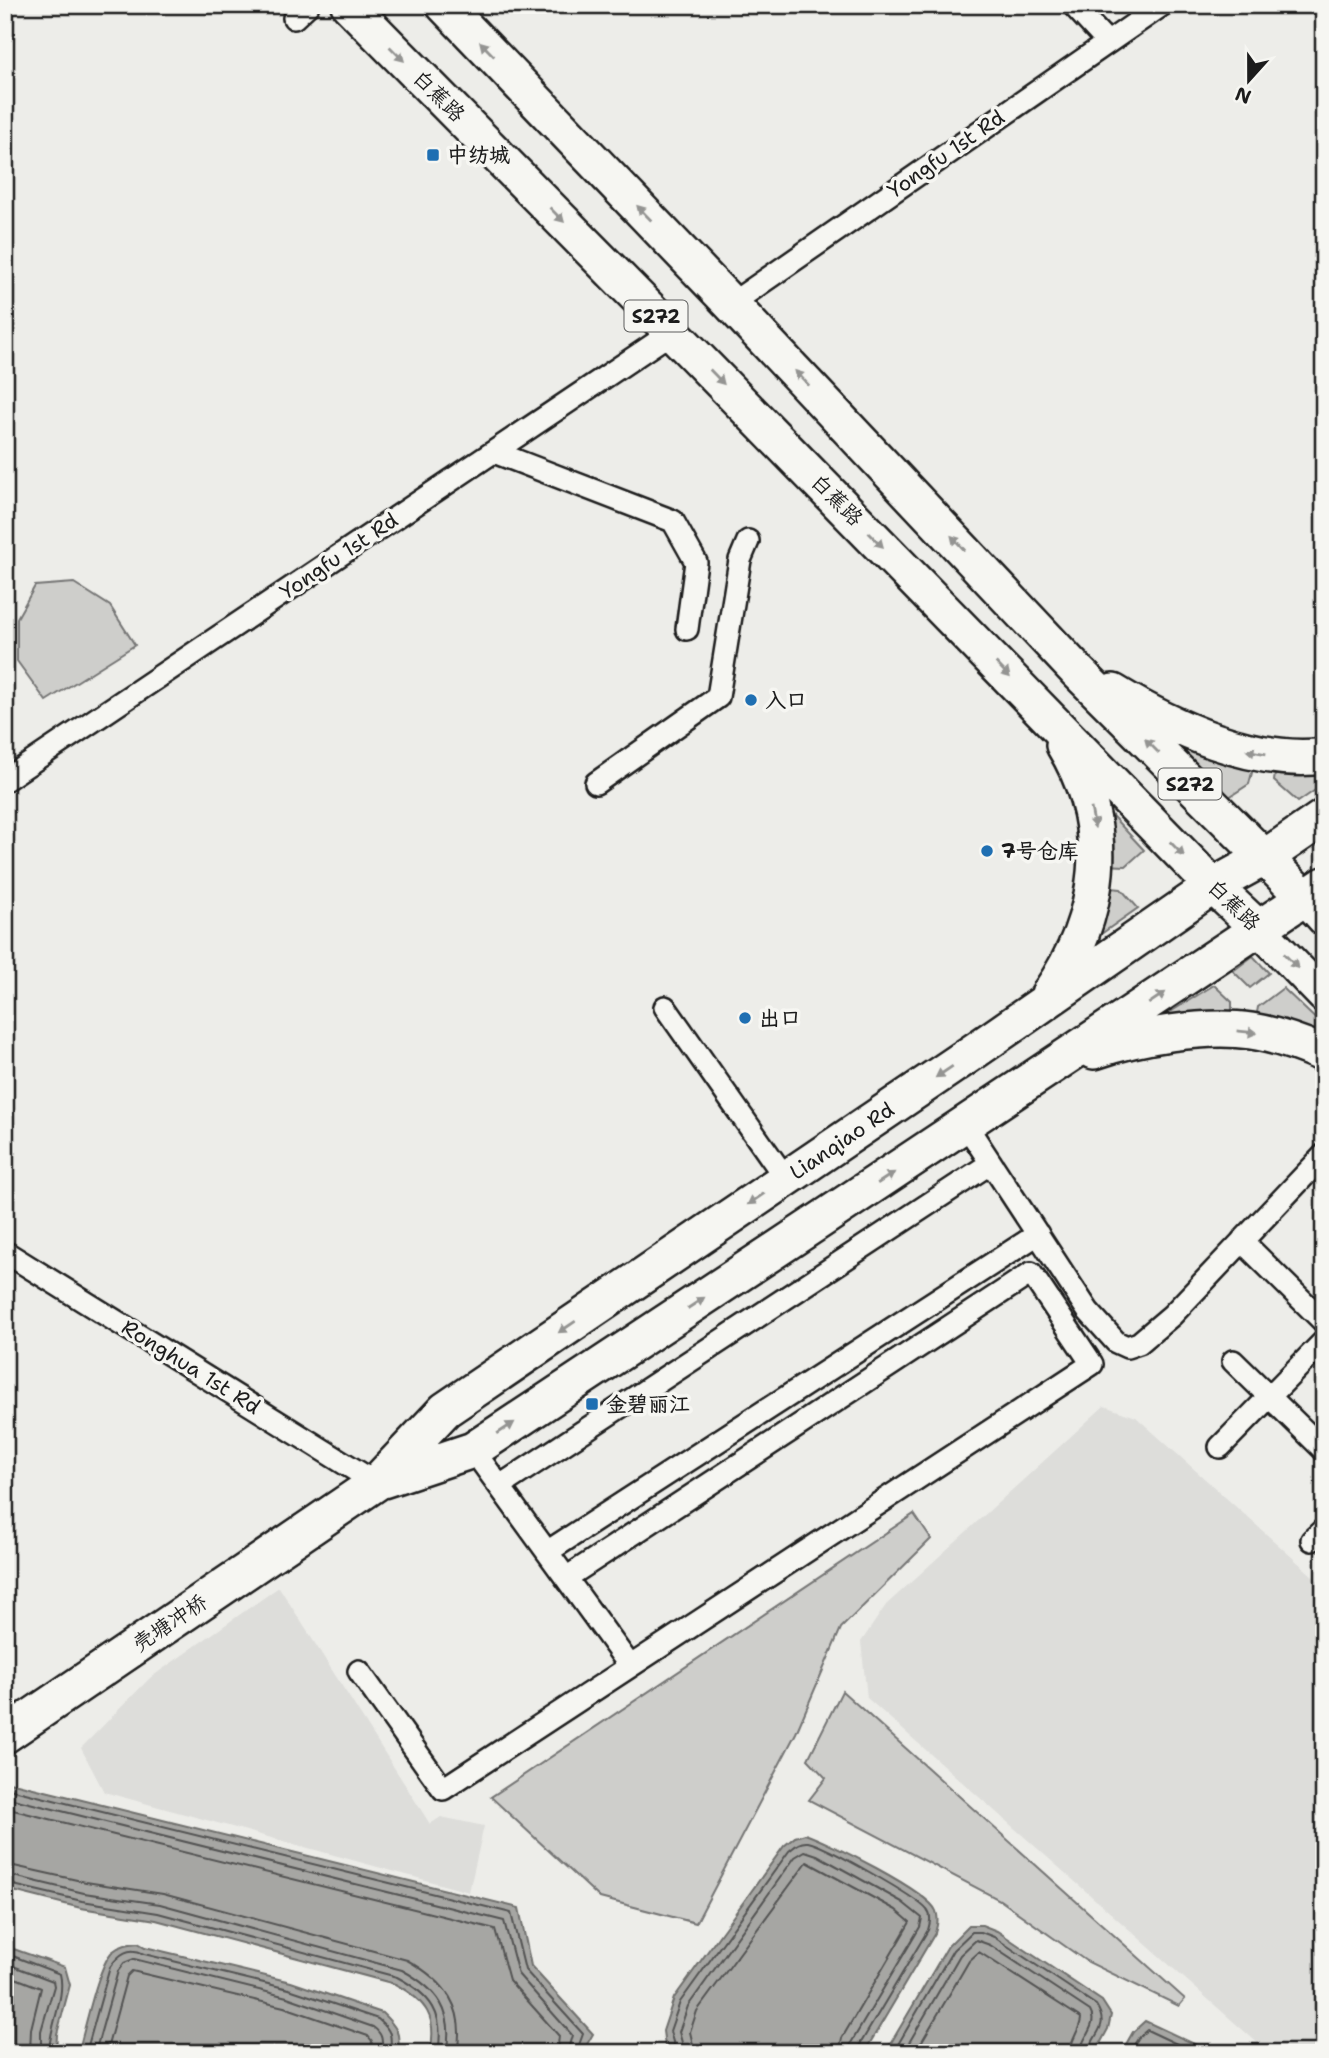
<svg xmlns="http://www.w3.org/2000/svg" width="1329" height="2058" font-family="'Shantell Sans','LXGW WenKai TC',sans-serif">
<style>
.built{fill:#ddddda}
.green{fill:#cececb;stroke:#757574;stroke-width:2}
.water{fill:#a6a6a3;stroke:#6f6f6d;stroke-width:2}
.lines{fill:none;stroke-linecap:round;stroke-linejoin:round}
.shore{stroke:#535352;stroke-width:2}
.street-casing{stroke:#1c1c1c;stroke-width:26}
.secondary-casing{stroke:#1c1c1c;stroke-width:37}
.primary-casing{stroke:#1c1c1c;stroke-width:40}
.street{stroke:#f6f6f2;stroke-width:21}
.secondary{stroke:#f6f6f2;stroke-width:32}
.primary{stroke:#f6f6f2;stroke-width:35}
.oneway{fill:#949492}
.poi-dot{fill:#1f6fb2;stroke:#f6f6f2;stroke-width:2.5}
.labels{text-anchor:middle;dominant-baseline:central;stroke-width:7;stroke-linejoin:round;paint-order:stroke}
.shield{fill:#f6f6f2;stroke:#5d5d5c;stroke-width:2}
.shield-label{font-size:19px;font-weight:bold;fill:#1c1c1c}
.street-label{font-size:21px;fill:#1c1c1c;stroke:#f6f6f2}
.poi-label{font-size:21px;font-weight:bold;fill:#1c1c1c;stroke:#f6f6f2;text-anchor:start}
</style>
<rect width="100%" height="100%" fill="#edede9"/>
<filter id="ink" filterUnits="userSpaceOnUse"><feTurbulence type="fractalNoise" baseFrequency=".0143" numOctaves="2"/><feDisplacementMap in="SourceGraphic" scale="14" xChannelSelector="R" yChannelSelector="G"/><feConvolveMatrix kernelMatrix="1 2 1 2 8 2 1 2 1" color-interpolation-filters="sRGB"/></filter>
<g filter="url(#ink)">
<path class="built" d="M1104,1406L1136,1417L1324,1586V2053H1269L867,1698L861,1642L886,1605Z
M279,1587L430,1824L441,1817L484,1826L469,1892L104,1792L81,1748L150,1678Z"/>
<path class="green" d="M74,583L110,606L135,645L46,701L17,661V618L35,586Z
M1176,737L1254,765L1249,784L1226,799L1171,744Z
M1324,765V784L1298,802L1274,781L1276,767Z
M1101,804L1144,850L1126,866L1104,865Z
M1101,887L1121,889L1138,908L1091,941Z
M1253,956L1269,973L1250,988L1233,971Z
M1214,985L1232,1002V1020L1159,1019Z
M1283,988L1324,1027V1045L1255,1024L1258,1007Z
M914,1514L931,1539L841,1628L796,1733L696,1923L600,1898L491,1797Z
M842,1691L1185,1999L1179,2006L1086,1961L1000,1900L809,1800L826,1778L808,1759Z"/>
<path class="water" d="M5,1781L519,1908L531,1966L593,2034L582,2053H430C438,2017 426,2001 395,1984L156,1920L81,1908L5,1889Z
M805,1834C828,1842 928,1891 936,1911C939,1919 937,1926 935,1933L864,2053H672L665,2046L663,2031L674,1998L784,1846L795,1837Z
M969,1925H982L997,1931L1102,2001L1111,2015L1108,2029L1095,2053H885L948,1946Z
M138,1943L145,1947L291,1982L382,2013C396,2026 402,2034 397,2053H78C85,2030 98,1966 112,1952C120,1945 129,1944 138,1943Z
M5,1946L65,1967L70,1985L57,2034L56,2053H5Z
M1145,2021L1203,2048L1209,2053H1121L1133,2032Z"/>
<g class="lines">
<path class="shore" d="M5,1788L511,1913L525,1970L583,2034L576,2053
M5,1797L504,1921L518,1974L572,2035L567,2053
M5,1808L495,1929L509,1980L559,2036L557,2053
M5,1864L86,1882L163,1894L407,1960C445,1981 466,2007 457,2053
M5,1874L84,1893L160,1904L402,1970C437,1989 455,2011 446,2053
M5,1883L82,1901L158,1913L397,1977C431,1995 445,2014 438,2053
M5,1953L60,1974C66,1997 49,2027 49,2053
M5,1963L53,1981L54,1986L41,2031V2053
M5,1974L41,1988L31,2029L30,2053
M86,2053L110,1967C119,1954 129,1946 144,1954L289,1989L378,2019C392,2031 392,2036 390,2053
M95,2053L118,1971L124,1963L134,1959L287,1997L373,2027C384,2035 382,2041 382,2053
M106,2053L127,1976L132,1971L284,2007L368,2036L372,2041L371,2053
M676,2053L670,2031L680,2002L789,1851C795,1846 800,1841 808,1842C824,1845 917,1897 927,1910C932,1916 930,1923 928,1930L859,2046L858,2053
M685,2053L679,2032L688,2006L795,1857L805,1851L817,1855L902,1902L922,1918L920,1927L851,2043L849,2053
M695,2053L690,2032L697,2011L807,1862L896,1910L910,1922L842,2038L839,2053
M893,2053L953,1950L972,1932H981L994,1937L1096,2005C1111,2029 1092,2032 1089,2053
M903,2053L960,1955L976,1940L990,1945L1090,2011C1099,2026 1081,2037 1080,2053
M915,2053L969,1961L979,1952L1081,2018C1081,2029 1070,2040 1070,2053
M1129,2053L1139,2037L1147,2030L1196,2053"/>
<g class="street-casing">
<path id="street" d="M1073,5L1107,42
M294,18L308,5
M731,304L1162,5
M494,452L673,521L696,562L687,629
M5,780L672,332
M596,783L718,697L740,560L748,541
M665,1007L786,1179
M966,1125L1088,1311L1116,1342L1127,1347L1139,1343L1172,1315L1324,1155
M1242,1241L1324,1322
M5,1252L376,1483
M1233,1361L1324,1450
M1220,1447L1324,1341
M473,1450L630,1666
M500,1486L991,1163
M1312,1540L1324,1529
M547,1552L1038,1234
M359,1671L443,1789L1092,1364L1031,1273L566,1578"/>
</g>
<g class="secondary-casing">
<path id="secondary" d="M1305,898L1324,919
M1258,928L1324,996"/>
</g>
<g class="primary-casing">
<path id="primary" d="M349,5L672,332L1213,886L1258,928
M444,5L731,304L1076,670L1305,898
M1113,692C1172,728 1254,765 1324,756
M1049,994C1102,918 1114,827 1064,745
M1094,1051C1137,1036 1206,1024 1251,1031C1276,1035 1301,1044 1324,1054
M383,1480L473,1450C757,1262 1041,1075 1324,885
M5,1735L376,1483L445,1410L976,1050L1213,886L1264,858L1324,817"/>
</g>
<use href="#street" class="street"/>
<use href="#secondary" class="secondary"/>
<use href="#primary" class="primary"/>
</g>
<defs><path id="oneway-solid" d="M-6-.8H1V-3.2L6.5 0L1 3.2V.8H-6Z" transform="scale(1.75)"/></defs>
<g class="oneway">
<use href="#oneway-solid" transform="translate(487 49) rotate(-134)"/>
<use href="#oneway-solid" transform="translate(397 54) rotate(45)"/>
<use href="#oneway-solid" transform="translate(644 213) rotate(-134)"/>
<use href="#oneway-solid" transform="translate(557 215) rotate(45)"/>
<use href="#oneway-solid" transform="translate(717 377) rotate(46)"/>
<use href="#oneway-solid" transform="translate(802 378) rotate(-133)"/>
<use href="#oneway-solid" transform="translate(876 540) rotate(45)"/>
<use href="#oneway-solid" transform="translate(958 543) rotate(-133)"/>
<use href="#oneway-solid" transform="translate(1003 670) rotate(46)"/>
<use href="#oneway-solid" transform="translate(1152 746) rotate(-135)"/>
<use href="#oneway-solid" transform="translate(1256 752) rotate(-170)"/>
<use href="#oneway-solid" transform="translate(1093 818) rotate(79)"/>
<use href="#oneway-solid" transform="translate(1177 849) rotate(46)"/>
<use href="#oneway-solid" transform="translate(1291 961) rotate(46)"/>
<use href="#oneway-solid" transform="translate(1157 998) rotate(-34)"/>
<use href="#oneway-solid" transform="translate(1247 1032) rotate(6)"/>
<use href="#oneway-solid" transform="translate(944 1072) rotate(146)"/>
<use href="#oneway-solid" transform="translate(886 1178) rotate(-33)"/>
<use href="#oneway-solid" transform="translate(756 1199) rotate(146)"/>
<use href="#oneway-solid" transform="translate(696 1303) rotate(-33)"/>
<use href="#oneway-solid" transform="translate(567 1327) rotate(146)"/>
<use href="#oneway-solid" transform="translate(506 1428) rotate(-33)"/>
</g>
</g>
<g class="poi-dot">
<rect x="426" y="148" width="14" height="14" rx="3.5"/>
<circle cx="751" cy="700" r="7"/>
<circle cx="987" cy="851" r="7"/>
<circle cx="745" cy="1018" r="7"/>
<rect x="585" y="1397" width="14" height="14" rx="3.5"/>
</g>
<g class="labels">
<g class="shield">
<rect x="624.5" y="300.5" width="63" height="31" rx="5"/>
<rect x="1158.5" y="768.5" width="63" height="31" rx="5"/>
</g>
<g class="shield-label">
<text x="656" y="316">S272</text>
<text x="1190" y="784">S272</text>
</g>
<g class="street-label">
<text transform="translate(439 96) rotate(45)">白蕉路</text>
<text transform="translate(946 154) rotate(-35)">Yongfu 1st Rd</text>
<text transform="translate(837 500) rotate(45)">白蕉路</text>
<text transform="translate(339 556) rotate(-34)">Yongfu 1st Rd</text>
<text transform="translate(1234 905) rotate(44)">白蕉路</text>
<text transform="translate(842 1141) rotate(-34)">Lianqiao Rd</text>
<text transform="translate(191 1367) rotate(32)">Ronghua 1st Rd</text>
<text transform="translate(170 1623) rotate(-34)">壳塘冲桥</text>
</g>
<g class="poi-label">
<text x="447" y="155">中纺城</text>
<text x="765" y="700">入口</text>
<text x="1001" y="851">7号仓库</text>
<text x="759" y="1018">出口</text>
<text x="606" y="1404">金碧丽江</text>
</g>
</g>
<rect width="1329" height="2058" fill="none" stroke="#f6f6f2" stroke-width="28"/>
<rect x="14" y="14" width="1301" height="2030" fill="none" stroke="#1c1c1c" stroke-width="2.5" filter="url(#ink)"/>
<g transform="translate(1249 80) rotate(201)" stroke="#f6f6f2" stroke-width="5" paint-order="stroke">
<path d="M0-5L12 26L0 18L-12 26Z" fill="#1c1c1c"/>
<text y="-10" font-size="19" font-weight="bold" text-anchor="middle" fill="#1c1c1c">N</text>
</g>
</svg>
